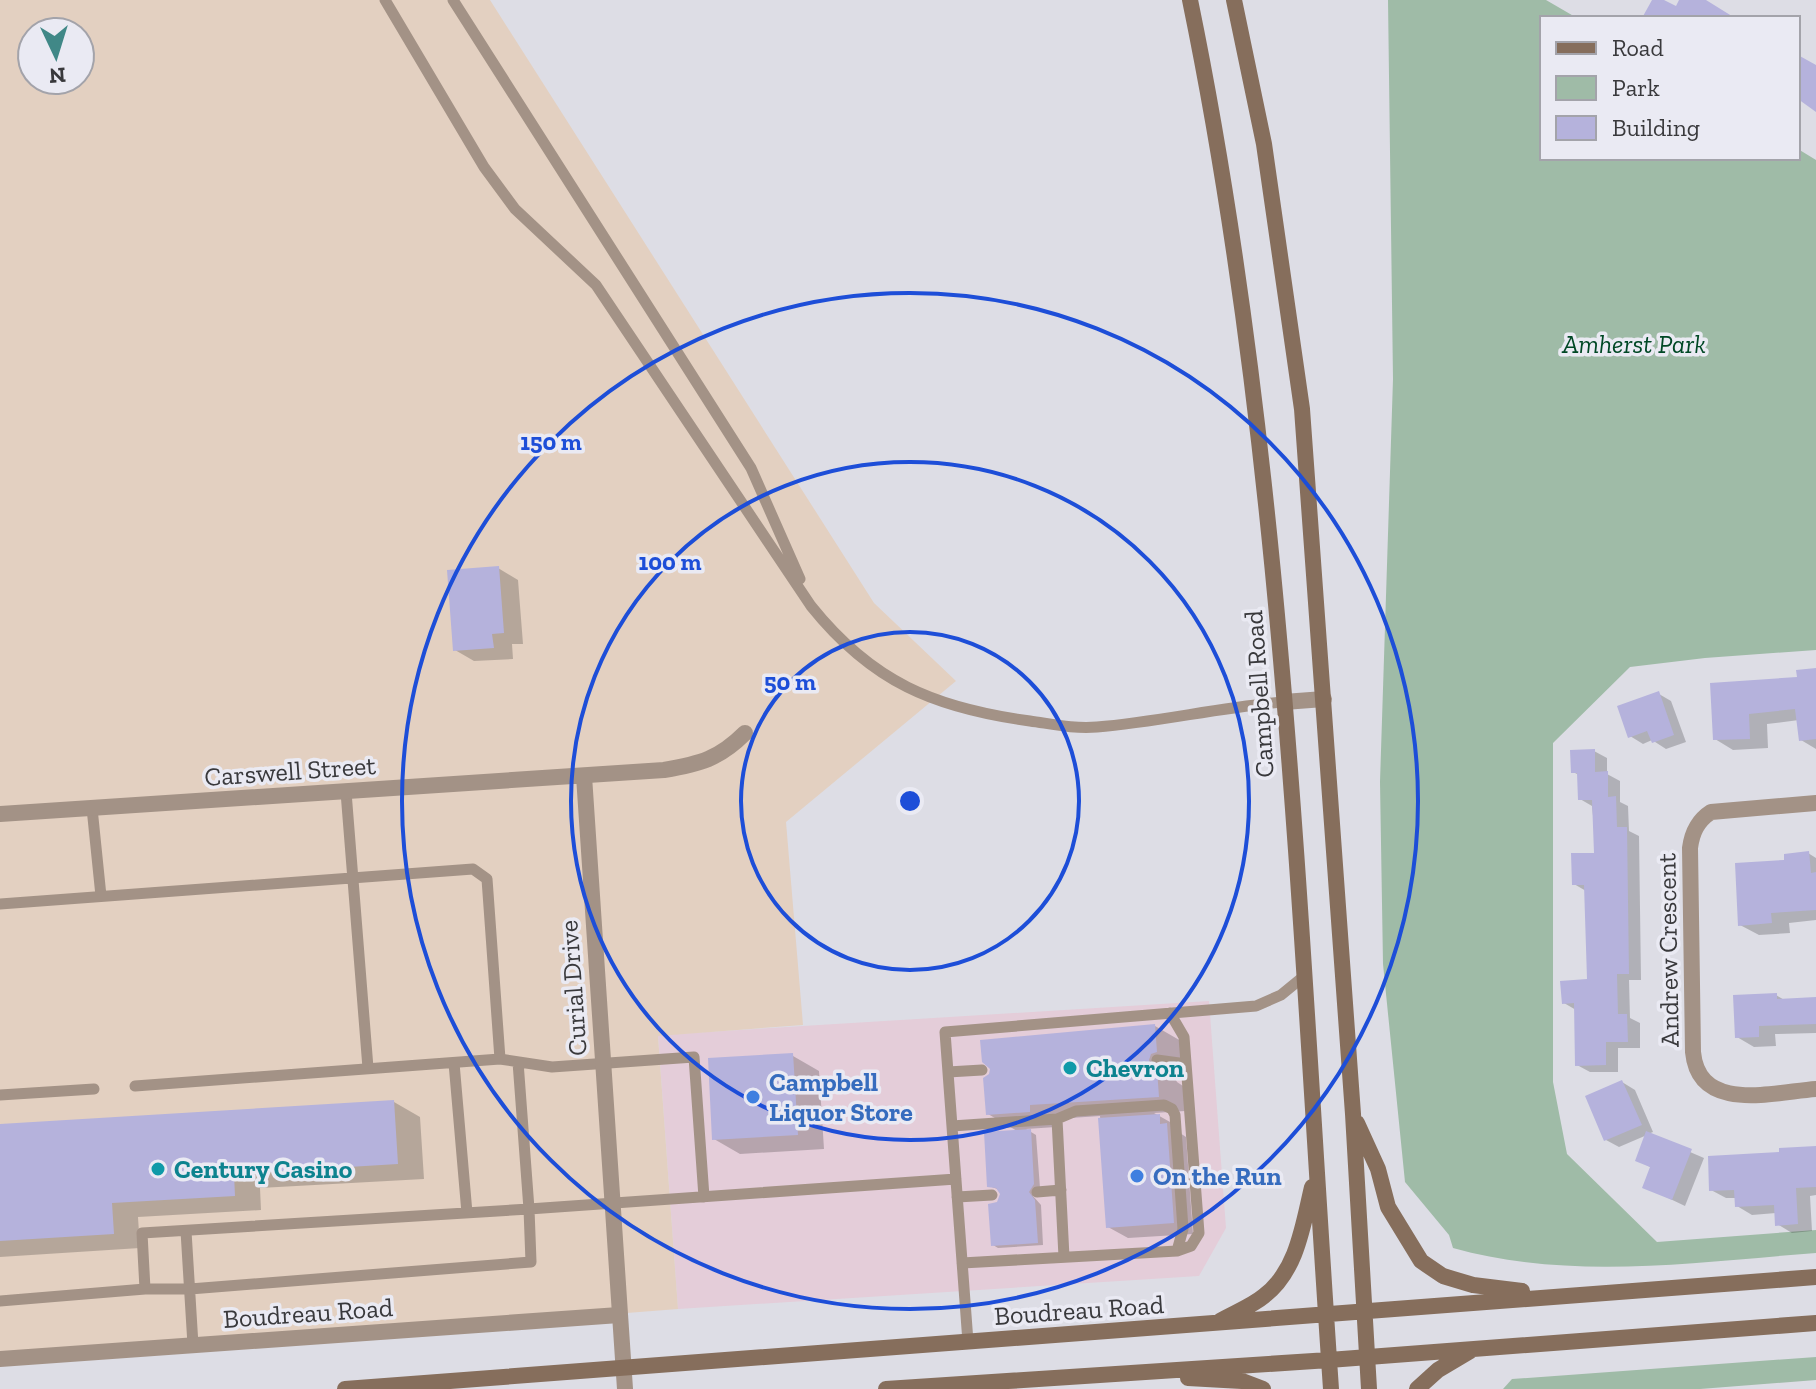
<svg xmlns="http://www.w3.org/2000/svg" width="1816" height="1389" font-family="'Zilla Slab',serif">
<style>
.commercial{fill:#e4cdd9}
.industrial{fill:#e3d0c1;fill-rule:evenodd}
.green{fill:#9fbba7}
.shadow{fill:#0003}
.building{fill:#b5b2dc}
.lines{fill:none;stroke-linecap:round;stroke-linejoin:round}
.lane{stroke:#a39286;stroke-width:11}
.street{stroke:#a39286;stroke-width:16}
.secondary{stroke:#866e5c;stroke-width:16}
.ring{fill:none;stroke:#1d4ed8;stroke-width:4}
.culture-dot{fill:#0f9aa8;stroke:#eaeaf3;stroke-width:3}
.shop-dot{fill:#3f7fe0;stroke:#eaeaf3;stroke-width:3}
.labels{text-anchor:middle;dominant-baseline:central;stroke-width:7;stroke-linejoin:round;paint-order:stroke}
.park-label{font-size:26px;font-style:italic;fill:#004825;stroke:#eaeaf3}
.street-label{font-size:26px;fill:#39393c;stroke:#eaeaf3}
.culture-label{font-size:26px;font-weight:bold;fill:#0d838f;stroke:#eaeaf3;text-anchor:start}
.shop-label{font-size:26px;font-weight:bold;fill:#366cbe;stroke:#eaeaf3;text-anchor:start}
.centre{fill:#1d4ed8;stroke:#eaeaf3;stroke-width:4}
.ring-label{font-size:24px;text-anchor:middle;font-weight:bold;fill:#1d4ed8;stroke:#eaeaf3;stroke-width:7;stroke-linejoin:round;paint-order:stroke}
</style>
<rect width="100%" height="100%" fill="#dddde5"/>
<path class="commercial" d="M1209,1001L1226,1228L1199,1276L678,1309L658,1035Z"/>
<path class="industrial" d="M0,0H490L874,603L956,681L786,822L803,1025L658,1036L678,1309L0,1362ZM32,32H80V80H32Z"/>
<path class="green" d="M1388,0H1546L1577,18H1542V158H1798V149L1816,160V650L1705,658L1630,667L1553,743V1082L1567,1154L1657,1242L1816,1230V1253C1695,1262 1571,1281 1453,1248L1449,1235L1405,1182L1383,964L1380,782L1393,379Z
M1816,1357V1380L1700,1389H1503L1512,1379Z"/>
<path class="shadow" d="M498,568L518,580L523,644H512L513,659L474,661L455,650Z
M1816,670V749L1801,740L1799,720L1767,724L1768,748L1733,750L1715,739L1712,685L1799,679Z
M1659,694L1671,701L1686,742L1666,749L1652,740L1643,744L1630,736Z
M1594,751L1607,758V774L1620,781V802L1628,806L1629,831L1639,836L1641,980H1629L1630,1018L1640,1023V1048H1618V1072H1590L1577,1065L1576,1010L1564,1003L1589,981L1586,891L1574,884L1597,855L1592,806L1580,799L1579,775L1573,772Z
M1808,853L1816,858V920L1789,923L1790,933L1759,935L1740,925L1786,862Z
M1776,995L1786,1001L1816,999V1033L1775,1034L1776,1046L1754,1047L1737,1037Z
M1155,1026L1181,1041L1182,1067L1177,1069L1174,1076L1177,1082L1183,1086L1185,1111L1154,1113L1179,1127L1180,1133L1186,1137L1193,1234L1128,1238L1108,1227L1100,1116L1056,1119V1127L1026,1129L1036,1135L1040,1188L1033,1196L1041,1205L1043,1245L998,1248L993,1245L1003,1194L1000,1190L989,1186L1019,1132L988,1114Z
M793,1056L819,1071L824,1149L740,1154L714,1139Z
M1622,1082L1635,1090L1653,1132L1648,1134L1704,1158L1685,1206L1645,1187L1652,1168L1637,1160L1647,1135L1619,1147L1606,1140Z
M394,1102L420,1117L424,1179L260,1188L261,1210L138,1217L140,1248L0,1257V1126Z
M1816,1148V1195L1810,1196L1812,1231L1792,1233L1777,1224L1776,1213L1752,1215L1737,1206V1198H1726L1711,1190L1782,1154Z"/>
<path class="building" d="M1652,0H1664L1676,6L1679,0H1706L1735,18H1642Z
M1798,55L1816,65V112L1798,99Z
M499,566L504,633L492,634L494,648L453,651L447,570Z
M1816,668V739L1799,741L1795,709L1749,714L1750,739L1713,740L1710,683L1797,677L1796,670Z
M1659,691L1674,735L1652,743L1647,731L1628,738L1617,706Z
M1595,749V772L1608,771V797L1616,796L1617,827H1627L1629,974H1617L1618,1014H1627L1628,1042H1606V1065L1575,1066L1574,1003L1562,1004L1560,981L1587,979L1584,885H1572L1571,853H1594L1592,800H1578L1577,773H1571L1570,750Z
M1809,851L1811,873L1816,872V910L1771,913L1772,923L1738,926L1735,863L1784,860V854Z
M1777,993V999L1816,997V1024L1759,1026V1037L1735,1038L1733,995Z
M1155,1024L1157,1052L1151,1054L1149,1060L1151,1066L1157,1069L1159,1097L1030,1105V1112L986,1115L983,1078L989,1074L990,1069L982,1062L980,1040Z
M793,1053L798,1135L712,1140L708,1058Z
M1622,1080L1642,1125L1604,1141L1585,1096Z
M394,1100L398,1164L234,1174L235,1196L112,1203L114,1234L0,1241V1124Z
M1160,1114V1124L1167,1123L1174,1223L1106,1228L1098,1118Z
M1031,1129L1034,1184L1029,1192L1035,1200L1038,1243L991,1246L988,1204L997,1202L1000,1194L996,1188L987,1187L984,1132Z
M1646,1131L1692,1149L1672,1200L1642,1188L1650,1167L1635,1161Z
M1816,1146V1187L1796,1188L1798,1224L1775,1226L1774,1205L1735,1207L1734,1190L1709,1191L1708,1156L1779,1152V1148Z"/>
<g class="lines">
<path class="lane" d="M385,0L484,167L515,209L596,285L811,606C872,682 934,708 1030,721C1052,724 1074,729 1097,727C1159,722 1221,707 1284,702
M453,0L751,468L800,579
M346,792L368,1068
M92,808L101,896
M0,904L473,869L487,879L500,1059
M1157,1060L1179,1063L1186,1069
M454,1063L467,1213
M948,1072L982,1070
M135,1086L500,1059L552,1067L694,1057L704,1197
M0,1095L94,1089
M1057,1119L1076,1111L1164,1105L1172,1109L1175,1115L1183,1229L1177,1251
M952,1126L1057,1119L1064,1257
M1037,1192L1061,1190
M957,1197L992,1195
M186,1231L193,1345
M962,1263L1177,1251L1191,1246L1199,1233L1184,1037L1170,1013
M145,1289H190L531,1262L529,1209L956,1179
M0,1301L145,1289L142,1233L529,1209L518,1062
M968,1342L945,1032L1256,1006L1281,995L1303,977"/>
<path class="street" d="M1284,702L1324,699
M584,776L625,1389
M1816,803L1711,812C1697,821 1692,833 1690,848L1693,1052C1699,1114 1774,1092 1816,1089
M0,814L664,770C700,764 719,759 745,733
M0,1359L619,1315"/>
<path class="secondary" d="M1190,0C1284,457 1299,925 1331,1389
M1234,0L1264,144L1302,409L1353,1114L1369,1389
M1357,1123L1378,1169L1388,1207L1421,1261L1443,1276L1473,1285L1522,1291
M1220,1321C1234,1313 1252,1306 1264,1296C1297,1271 1303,1225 1312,1187
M1188,1378L1242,1381L1263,1389
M345,1389L1816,1277
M886,1389L1329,1360L1816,1323
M1417,1389L1438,1370L1470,1351"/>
</g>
<g class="ring">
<circle cx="910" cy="801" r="169"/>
<circle cx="910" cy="801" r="339"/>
<circle cx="910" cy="801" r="508"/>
</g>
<g class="culture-dot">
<circle cx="1070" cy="1068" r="8"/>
<circle cx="158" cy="1169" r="8"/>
</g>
<g class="shop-dot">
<circle cx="753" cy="1097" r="8"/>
<circle cx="1137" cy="1176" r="8"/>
</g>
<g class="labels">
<g class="park-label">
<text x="1634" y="344">Amherst Park</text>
</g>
<g class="street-label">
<text transform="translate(1259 694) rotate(-94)">Campbell Road</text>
<text transform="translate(290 771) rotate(-4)">Carswell Street</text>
<text transform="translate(1668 950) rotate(-91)">Andrew Crescent</text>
<text transform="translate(573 988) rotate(-94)">Curial Drive</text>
<text transform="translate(1079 1310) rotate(-4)">Boudreau Road</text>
<text transform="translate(308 1313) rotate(-4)">Boudreau Road</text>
</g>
<g class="culture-label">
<text x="1086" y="1068">Chevron</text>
<text x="174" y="1169">Century Casino</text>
</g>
<g class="shop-label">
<text x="769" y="1082">Campbell<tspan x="769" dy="30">Liquor Store</tspan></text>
<text x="1153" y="1176">On the Run</text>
</g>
</g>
<circle cx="910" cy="801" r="12" class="centre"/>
<g class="ring-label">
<text x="551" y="450">150 m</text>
<text x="670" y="570">100 m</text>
<text x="790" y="690">50 m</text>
</g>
<rect x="1540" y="16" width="260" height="144" fill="#eaeaf3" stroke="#a3a3aa" stroke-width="2"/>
<rect x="1556" y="42" width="40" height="12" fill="#866e5c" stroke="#a3a3aa" stroke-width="2"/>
<text x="1612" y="56" font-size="24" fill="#39393c">Road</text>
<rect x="1556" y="76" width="40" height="24" fill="#9fbba7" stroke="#a3a3aa" stroke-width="2"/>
<text x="1612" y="96" font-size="24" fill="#39393c">Park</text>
<rect x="1556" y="116" width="40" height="24" fill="#b5b2dc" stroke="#a3a3aa" stroke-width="2"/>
<text x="1612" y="136" font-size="24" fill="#39393c">Building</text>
<g transform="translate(56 56) rotate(176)"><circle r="38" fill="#eaeaf3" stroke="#a3a3aa" stroke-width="2"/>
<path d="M0-6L14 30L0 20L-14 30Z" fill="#408887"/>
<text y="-12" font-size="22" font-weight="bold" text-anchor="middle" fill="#39393c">N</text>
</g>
</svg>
